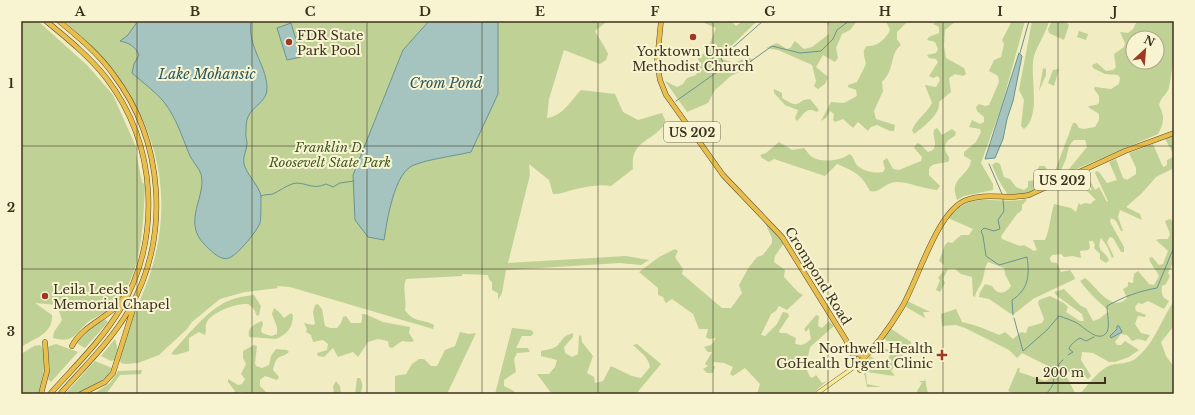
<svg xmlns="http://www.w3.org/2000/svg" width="1195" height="415" font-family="'Libre Baskerville',serif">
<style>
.green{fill:#bfd195;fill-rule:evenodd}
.water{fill:#a5c4c0;stroke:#6a9390}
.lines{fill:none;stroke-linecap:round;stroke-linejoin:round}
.stream{stroke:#6a9390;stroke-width:1}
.major-casing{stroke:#5b4a2c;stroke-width:4.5}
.highway-casing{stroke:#5b4a2c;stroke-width:5.5}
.major{stroke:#f8eb97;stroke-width:3.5}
.highway{stroke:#e8bf4c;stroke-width:4.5}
.grid{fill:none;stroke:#3c311d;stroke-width:1;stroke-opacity:0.55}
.poi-dot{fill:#a13822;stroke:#f8f4d2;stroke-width:1.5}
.labels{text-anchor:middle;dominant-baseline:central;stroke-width:4;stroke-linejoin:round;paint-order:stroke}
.shield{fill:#f8f4d2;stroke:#746c53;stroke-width:1}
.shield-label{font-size:12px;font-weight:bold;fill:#3c311d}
.poi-label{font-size:13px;fill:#3c311d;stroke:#f8f4d2;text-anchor:start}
.park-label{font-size:13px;font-style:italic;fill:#425a22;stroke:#f8f4d2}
.street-label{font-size:13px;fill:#3c311d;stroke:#f8f4d2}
.water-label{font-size:14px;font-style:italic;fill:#2b575d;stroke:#f8f4d2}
.neatline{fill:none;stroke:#3c311d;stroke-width:1.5}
.grid-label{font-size:13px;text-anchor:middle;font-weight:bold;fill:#3c311d}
</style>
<rect width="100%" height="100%" fill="#f2ecc2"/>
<path class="green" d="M21,21H38L88,66L113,95L137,149L136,153L142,182L145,185C143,224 143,272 116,303C109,311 97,316 88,322C73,335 75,343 53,338L54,332L62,320L57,305L35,303L52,315C53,334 35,338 21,347Z
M64,21H601L605,23L595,31C599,39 605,46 608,54L606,60L600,64L564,50L549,99L547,118C563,116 571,100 581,90L615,94L623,112L638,120L662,113L666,122C653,143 630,139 633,169L611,186C598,184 585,187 572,190C565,192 561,194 553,194L549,180L529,164L530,175L508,263L626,256L649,260L641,265L620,263L506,270L502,293L498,300V293L492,290V282L489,279L488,275L462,274V276L406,279C402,289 407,299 405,310C415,324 422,318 434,325L433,329L290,287L277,286L278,288L245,292L220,299L192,322L187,329L159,355L138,363L125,364L121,363L120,360C124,328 142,301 151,271C182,170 141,85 64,21Z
M700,21H731L736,26L743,21H757L721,56L722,59L734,63L748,57L753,60L746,69L731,76L715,90L708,103L687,112L665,81L677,87L683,84L687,78L696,75L699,68L698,56L706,53L716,28Z
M826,21H857L850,30L842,34L836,48L838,58L835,62L823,55L816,67L828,77L825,84L818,89L814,86L816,81L812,65L778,50L766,48L777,43L787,49L790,48L795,41L804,49L812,47L829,34V27Z
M886,21H908L897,32V39L901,45C891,53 894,63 888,74C887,77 884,79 882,82L883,91L874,111L876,119L895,125L894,131H890L877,125L871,127L868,131L858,122L853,128L843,119L835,122L833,120L834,114L830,111L826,118L821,121L831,102L844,103L857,96L856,90L848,87V85L857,82L866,64C865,58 861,51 867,46C877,47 886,39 890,30Z
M938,21H956L945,30L944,46L946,58L964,68L966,74L963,76L955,74L949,78L951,92L939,102C941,114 923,127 914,134L912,130C916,120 927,113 932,103L925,85L936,87L940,80L938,76L933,78L929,76L938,62L936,59L929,58L927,55L936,53L938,49L935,42L927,40L929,37L939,33V27L933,24Z
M1012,21H1025L1002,105L981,163L993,184V190L964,196L957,200C956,196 954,191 955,187C957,176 970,173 971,160L964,156V152L976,142L981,132L980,129L969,127L972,120L980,124L984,122V117L977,111L976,107L979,104L985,106L989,105L999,82L998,76L989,71L994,60L1001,57L1004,44L1002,40Z
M1032,21H1049C1046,33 1038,44 1034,56C1029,75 1042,115 1024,129L1021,126L1024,100L1019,90Z
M1052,21H1065L1069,25L1064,40L1049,33L1048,29Z
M1137,21H1174C1174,44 1174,65 1169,87C1168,94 1161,96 1159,105C1165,116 1164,123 1158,134L1065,174L1087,147L1085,140H1074L1069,146L1066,159L1057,179H1052L1073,123H1076L1079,128L1084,129L1095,127L1099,120V114L1088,107L1089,106L1096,105L1099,103V96L1094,89L1095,87L1111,89L1119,84L1120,78L1118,75L1105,74L1093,68L1092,65L1097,63L1106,71L1113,70L1116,67L1114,54L1124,47L1125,43L1120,32L1128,33L1133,29ZM1133,38H1157V62H1133Z
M1079,31L1088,34L1086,40L1077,37Z
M1043,68L1046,69V75L1039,91Z
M1059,69L1054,86L1048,83L1053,70Z
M774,89L782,93V98C803,111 794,100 810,99L819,110L817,112C806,106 804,114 797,121L795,118L798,110L785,105L774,93Z
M937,128L942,135L952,129L956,132L955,136C944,141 942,148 949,157V161C942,165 933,161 929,169V175L940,186L937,190C923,189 910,182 896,182C885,182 880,194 870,191C861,174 854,171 837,164L825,176L774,159L769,162L762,158L760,155L766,153L779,142L792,150L804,148C807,151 809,155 812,157C821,163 842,161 849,154C854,156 853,159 856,164C862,171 874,174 883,172L885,169L883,161L887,158L893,169L899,170L921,161L922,157L914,148L917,143L920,144L928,152L933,150C938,143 932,137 934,130Z
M1174,135V168L1156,177L1142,193L1126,207L1140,214L1142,220L1120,210L1118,217L1123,231H1121L1116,221L1111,218L1110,222L1124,247V252H1121L1113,238L1110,237L1107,242L1114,257L1112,258L1107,246L1101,238C1096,253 1104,249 1109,260L1106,263L1100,259V254L1094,248L1095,245L1093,241H1089L1090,248L1088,250L1080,251L1081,258L1073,256L1064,257L1061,254L1052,255L1050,258L1051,262L1057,263L1061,272L1070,270L1074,276L1075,279L1033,299L1014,314H1011L989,299L979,297L980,292L985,284L992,286C997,295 1005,295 1011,286L1005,274L1004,268L988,262C984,268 985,272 983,278C982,285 976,290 975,297L973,296L972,277L961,274L955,269H948L943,279L945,283L940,292L936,290L940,280L938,278L944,270V265L939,261L945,245L948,242L952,243L961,235H969L973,229L948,218C973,188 995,206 1026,199L1027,200L1022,205V210L1017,214L1001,236L1002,239L1020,246L1024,245L1034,251L1037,250L1033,240H1045C1049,234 1051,213 1054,204L1071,208L1076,212L1079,202L1080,205L1085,203L1091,204L1093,201L1096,200L1087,191V190H1092L1087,179L1088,177L1095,190L1099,187L1107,202L1108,201L1095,173L1096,171L1099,172L1107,183L1117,180L1109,162L1116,159L1123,178L1127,180L1136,174V168L1129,153L1153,144L1162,165L1164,167L1167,165V160L1173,157L1174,155L1165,139Z
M996,162L1000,164L1004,177L1010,179L1016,187L1024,190L1028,187V181L1035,180L1039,166H1045L1048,172L1044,185C1033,193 1021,196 1007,194L998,179L992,165Z
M1170,219L1174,222V261L1168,273L1170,276L1166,284L1162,286C1161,294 1162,297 1169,301L1164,309L1148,301L1142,304L1138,303L1135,307L1136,311L1146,315L1145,317L1138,316L1135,324L1141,333L1150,335L1146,341L1138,339L1132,341L1127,335L1121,334L1115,342L1117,345H1121L1125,341L1139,350L1129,357L1115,362H1109L1093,353L1082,352L1081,360L1091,376L1088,379L1076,369L1069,372L1063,370L1062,372L1068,379L1075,393L1074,394H1015L1008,391L1018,368H1020L1019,372L1045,381L1048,380L1052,368L1022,353L1017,358L1009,350L965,328L956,325L942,326L941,314L956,309L962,322C976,325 988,330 999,335L1005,332L1013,339L1021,332L1026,333L1028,327L1042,323L1044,319L1038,303L1039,300L1050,296L1064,303L1068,307L1066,312L1080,321H1084L1082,314L1057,296L1054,292L1064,289L1081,306L1086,308L1093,321L1099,319L1109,311C1098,301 1088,292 1080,281L1085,278C1096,286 1112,314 1127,298L1123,289L1128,286V282L1133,283L1134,274L1138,271L1149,284L1154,285L1159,276C1156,269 1151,266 1149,258L1152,257L1159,265L1163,264L1168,251L1156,240L1159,239H1168L1170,234L1165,221Z
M768,224L784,243L775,256L774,262L785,270L784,277L798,292L803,295L787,310L779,306L776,311L771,314L761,335L765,336L777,324L783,312L788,313L789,316L779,331L780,333H786L796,338L795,344C803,346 805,344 811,339L809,328L806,332L804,329L816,315L819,316L818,326L822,328L829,321L834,326L810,347L808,357L804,363L810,377L812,378L816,375L822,383L827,381L812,394H757L760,384L745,368L733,376L730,374L733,367L724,363L714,362L713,365L715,367L713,373H707L703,369L708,366L705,364L712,352H708L704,347L711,345L716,338L709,339L706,337L708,329H699L693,314L672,299L666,303L665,302L663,297L658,295V288L639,272L659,257L675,249L678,251L675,257L683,269L682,274L722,308H731L742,293L739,285L749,267L757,257L763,255L772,243V238L766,225Z
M254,295L261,306L259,315L257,316L254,309L248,304C237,303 215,311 208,320C204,325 207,330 205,335L199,332L189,338V351L176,355L171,354C182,341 205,314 219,306C229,299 242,296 254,295Z
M907,301L930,312H923L925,318L906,307Z
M1174,301V326L1161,342L1166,356L1174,367V394H1080C1088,385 1099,369 1111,365C1119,363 1128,364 1135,359C1154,345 1161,320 1174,301Z
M318,304L322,309L325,326L330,328H337L341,323L343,317L346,316L351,323H361L362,320V314H365L383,322L410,327L409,333L414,341L411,342L402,341L392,348L389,347L388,341L378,339L368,342L358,357L353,352L338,357L333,348L324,357L318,356L317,353L327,350L328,344L323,340L313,342L311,335L306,332L307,329L304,323L313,325L315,324L313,312L315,305Z
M274,308L279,312L284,318L291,313L293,315C293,328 287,334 276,339L249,337C247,328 254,324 262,321L263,324L261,330L262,333L271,336L277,334V327L272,314Z
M105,319L108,322L85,348L78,344L77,342L85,333Z
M512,328L531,330L534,333L531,336H522L516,348H528L530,352L517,353L514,359L516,372L504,380V386L514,391V394H495Z
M890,328L911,342V346H909L891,371L895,376L866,372L867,384L881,387H867L863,368L870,356L877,361L885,363L890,355L879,347L897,352L899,346L887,341L883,337Z
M460,332L469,334L476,333L447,394H395V376L406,374L412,364L419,359H424L431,366H437L445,350L455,346Z
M573,333V337L564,347L565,353L572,357L578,354L579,336L581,335L582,342L593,356L587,373L594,377L595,383L603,381L611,366L632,376L641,378L650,367C648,356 640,352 633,345L637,344L661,364L636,394H552L537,374H549L555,367L557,360L541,356V351C546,350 553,349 557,346C564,339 561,337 573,333Z
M115,339L118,350L115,360L111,361L101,356Z
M56,344L78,352L51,382L48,379L50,368L47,347Z
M40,345C50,354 41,383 38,394H21V354L34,346Z
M254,345L257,346L255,363L256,366L262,368L269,365L271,356L276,349L287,350L289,352C280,360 277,352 273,370L279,377L277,380L265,376L260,380V386L268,394H259L253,392L249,394L241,392L233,394L235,391L228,382V379L238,385L242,384L245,379L241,374L246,364L243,358V351Z
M95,361L112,368L109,375L104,379L77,394H65Z
M142,370L141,374L120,375L106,394H93L110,383L118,371Z
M357,378H360C363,384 363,388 360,394H355Z
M925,379L928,394H919L917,391L922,383L919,381H924Z
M336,381L340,386L341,394H334L333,386Z"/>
<path class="water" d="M138,21H251C247,46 266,64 267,87C268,102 253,105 248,117C246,121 246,127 246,132C245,136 247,140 247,143C247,152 241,157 245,167C249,177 259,186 261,196C261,199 261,221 260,223C257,231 239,253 231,257C222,263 211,251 204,244C182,221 207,196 201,174C199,168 193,162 190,156C182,137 177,119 164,102C155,91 143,83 132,73L134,64L139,55C135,46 129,43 120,41L127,36Z
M429,21L498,22V94L471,152C454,156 429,159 414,165C394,172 387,221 384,240L368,237L355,220L353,175L403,50Z
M291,23L301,57L287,60L277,28Z
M1019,53L1022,56L1013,101L1007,119L1003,139L995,158L985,159Z
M1117,326H1119L1122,332L1111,338L1110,336L1117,329Z"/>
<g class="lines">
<path class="stream" d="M1020,53L1029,21
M730,67L723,63L721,58L763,21
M676,101L720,70L731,67L740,69L772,46L800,53L821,51L833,39L837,30L849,21
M989,164L1002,194
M261,196C265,194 269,195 273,194C279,191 286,186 292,184C303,180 312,191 326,184L333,187L340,183L354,181
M1003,199L1004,211L998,220L1000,229L994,231L984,228L981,231L983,236L986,256L999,265L1027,257C1030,276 1028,290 1012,300L1013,315
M1014,318L1023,351L1047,330L1059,316C1065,318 1071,320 1077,323C1084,327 1099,344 1107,332C1110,326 1107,313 1107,306C1123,297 1139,291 1157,288L1174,247
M21,337H22
M1068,355L1073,352L1069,349C1070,345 1076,340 1080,338L1086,341L1094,337
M1047,394C1048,390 1053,387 1053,383C1055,376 1056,364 1063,360"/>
<g class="major-casing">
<path id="major" d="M816,394L857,365"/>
</g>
<g class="highway-casing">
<path id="highway" d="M46,21C68,39 90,57 107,79C157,145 162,237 121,308C102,340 75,366 50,394
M59,21C78,37 98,53 113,74C164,141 171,236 129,310C111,341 84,367 60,394
M661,21L657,62L660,80L666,95L723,175L782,237L846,340L857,365C874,349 890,327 902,307C918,280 937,211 966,200C986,192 1009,200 1029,195L1125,151L1174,133
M72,346C84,323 111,318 124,297
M852,352L865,357
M860,370L863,359
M41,394L47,371L45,342
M81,394L105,382L113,373L135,303"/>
</g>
<use href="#major" class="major"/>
<use href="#highway" class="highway"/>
</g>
<path class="grid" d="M137,21V394M252,21V394M367,21V394M482,21V394M598,21V394M713,21V394M828,21V394M943,21V394M1058,21V394M21,146H1174M21,269H1174"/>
<g class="poi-dot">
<circle cx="693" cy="37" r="4"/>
<circle cx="289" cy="42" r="4"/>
<circle cx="45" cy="296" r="4"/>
<path d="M940 349h4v4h4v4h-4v4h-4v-4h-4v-4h4z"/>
</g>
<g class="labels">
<g class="shield">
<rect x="664" y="122" width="56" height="20" rx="3"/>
<rect x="1034" y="170" width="56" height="20" rx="3"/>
</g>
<g class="shield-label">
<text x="692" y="132">US 202</text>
<text x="1062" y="180">US 202</text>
</g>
<g class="poi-label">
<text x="297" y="35">FDR State<tspan x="297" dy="15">Park Pool</tspan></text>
<text x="693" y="51" text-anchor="middle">Yorktown United<tspan x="693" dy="15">Methodist Church</tspan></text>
<text x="53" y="289">Leila Leeds<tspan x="53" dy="15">Memorial Chapel</tspan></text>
<text x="933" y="348" text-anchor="end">Northwell Health<tspan x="933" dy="15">GoHealth Urgent Clinic</tspan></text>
</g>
<g class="park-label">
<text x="330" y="147">Franklin D.<tspan x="330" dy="15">Roosevelt State Park</tspan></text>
</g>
<g class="street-label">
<text transform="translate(818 276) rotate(58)">Crompond Road</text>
</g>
<g class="water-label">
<text x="207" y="74">Lake Mohansic</text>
<text x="446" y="83">Crom Pond</text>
</g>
</g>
<rect width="1195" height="415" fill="none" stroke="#f8f4d2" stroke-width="44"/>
<g transform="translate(1145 50) rotate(26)"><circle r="19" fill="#f8f4d2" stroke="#ada68a"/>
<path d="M0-3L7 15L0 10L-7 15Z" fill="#a13822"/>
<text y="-6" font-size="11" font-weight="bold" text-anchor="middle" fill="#3c311d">N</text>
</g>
<path d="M1037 377v6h68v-6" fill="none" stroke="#3c311d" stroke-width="2"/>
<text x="1043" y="377" font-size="12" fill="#3c311d" stroke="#f8f4d2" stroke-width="3" paint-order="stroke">200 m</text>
<rect x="22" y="22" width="1151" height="371" class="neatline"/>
<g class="grid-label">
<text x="80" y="16">A</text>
<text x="195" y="16">B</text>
<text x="310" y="16">C</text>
<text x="425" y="16">D</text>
<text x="540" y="16">E</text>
<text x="655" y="16">F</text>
<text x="770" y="16">G</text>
<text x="885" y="16">H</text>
<text x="1000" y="16">I</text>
<text x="1115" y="16">J</text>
<text x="11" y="88">1</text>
<text x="11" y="212">2</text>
<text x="11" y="336">3</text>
</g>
</svg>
